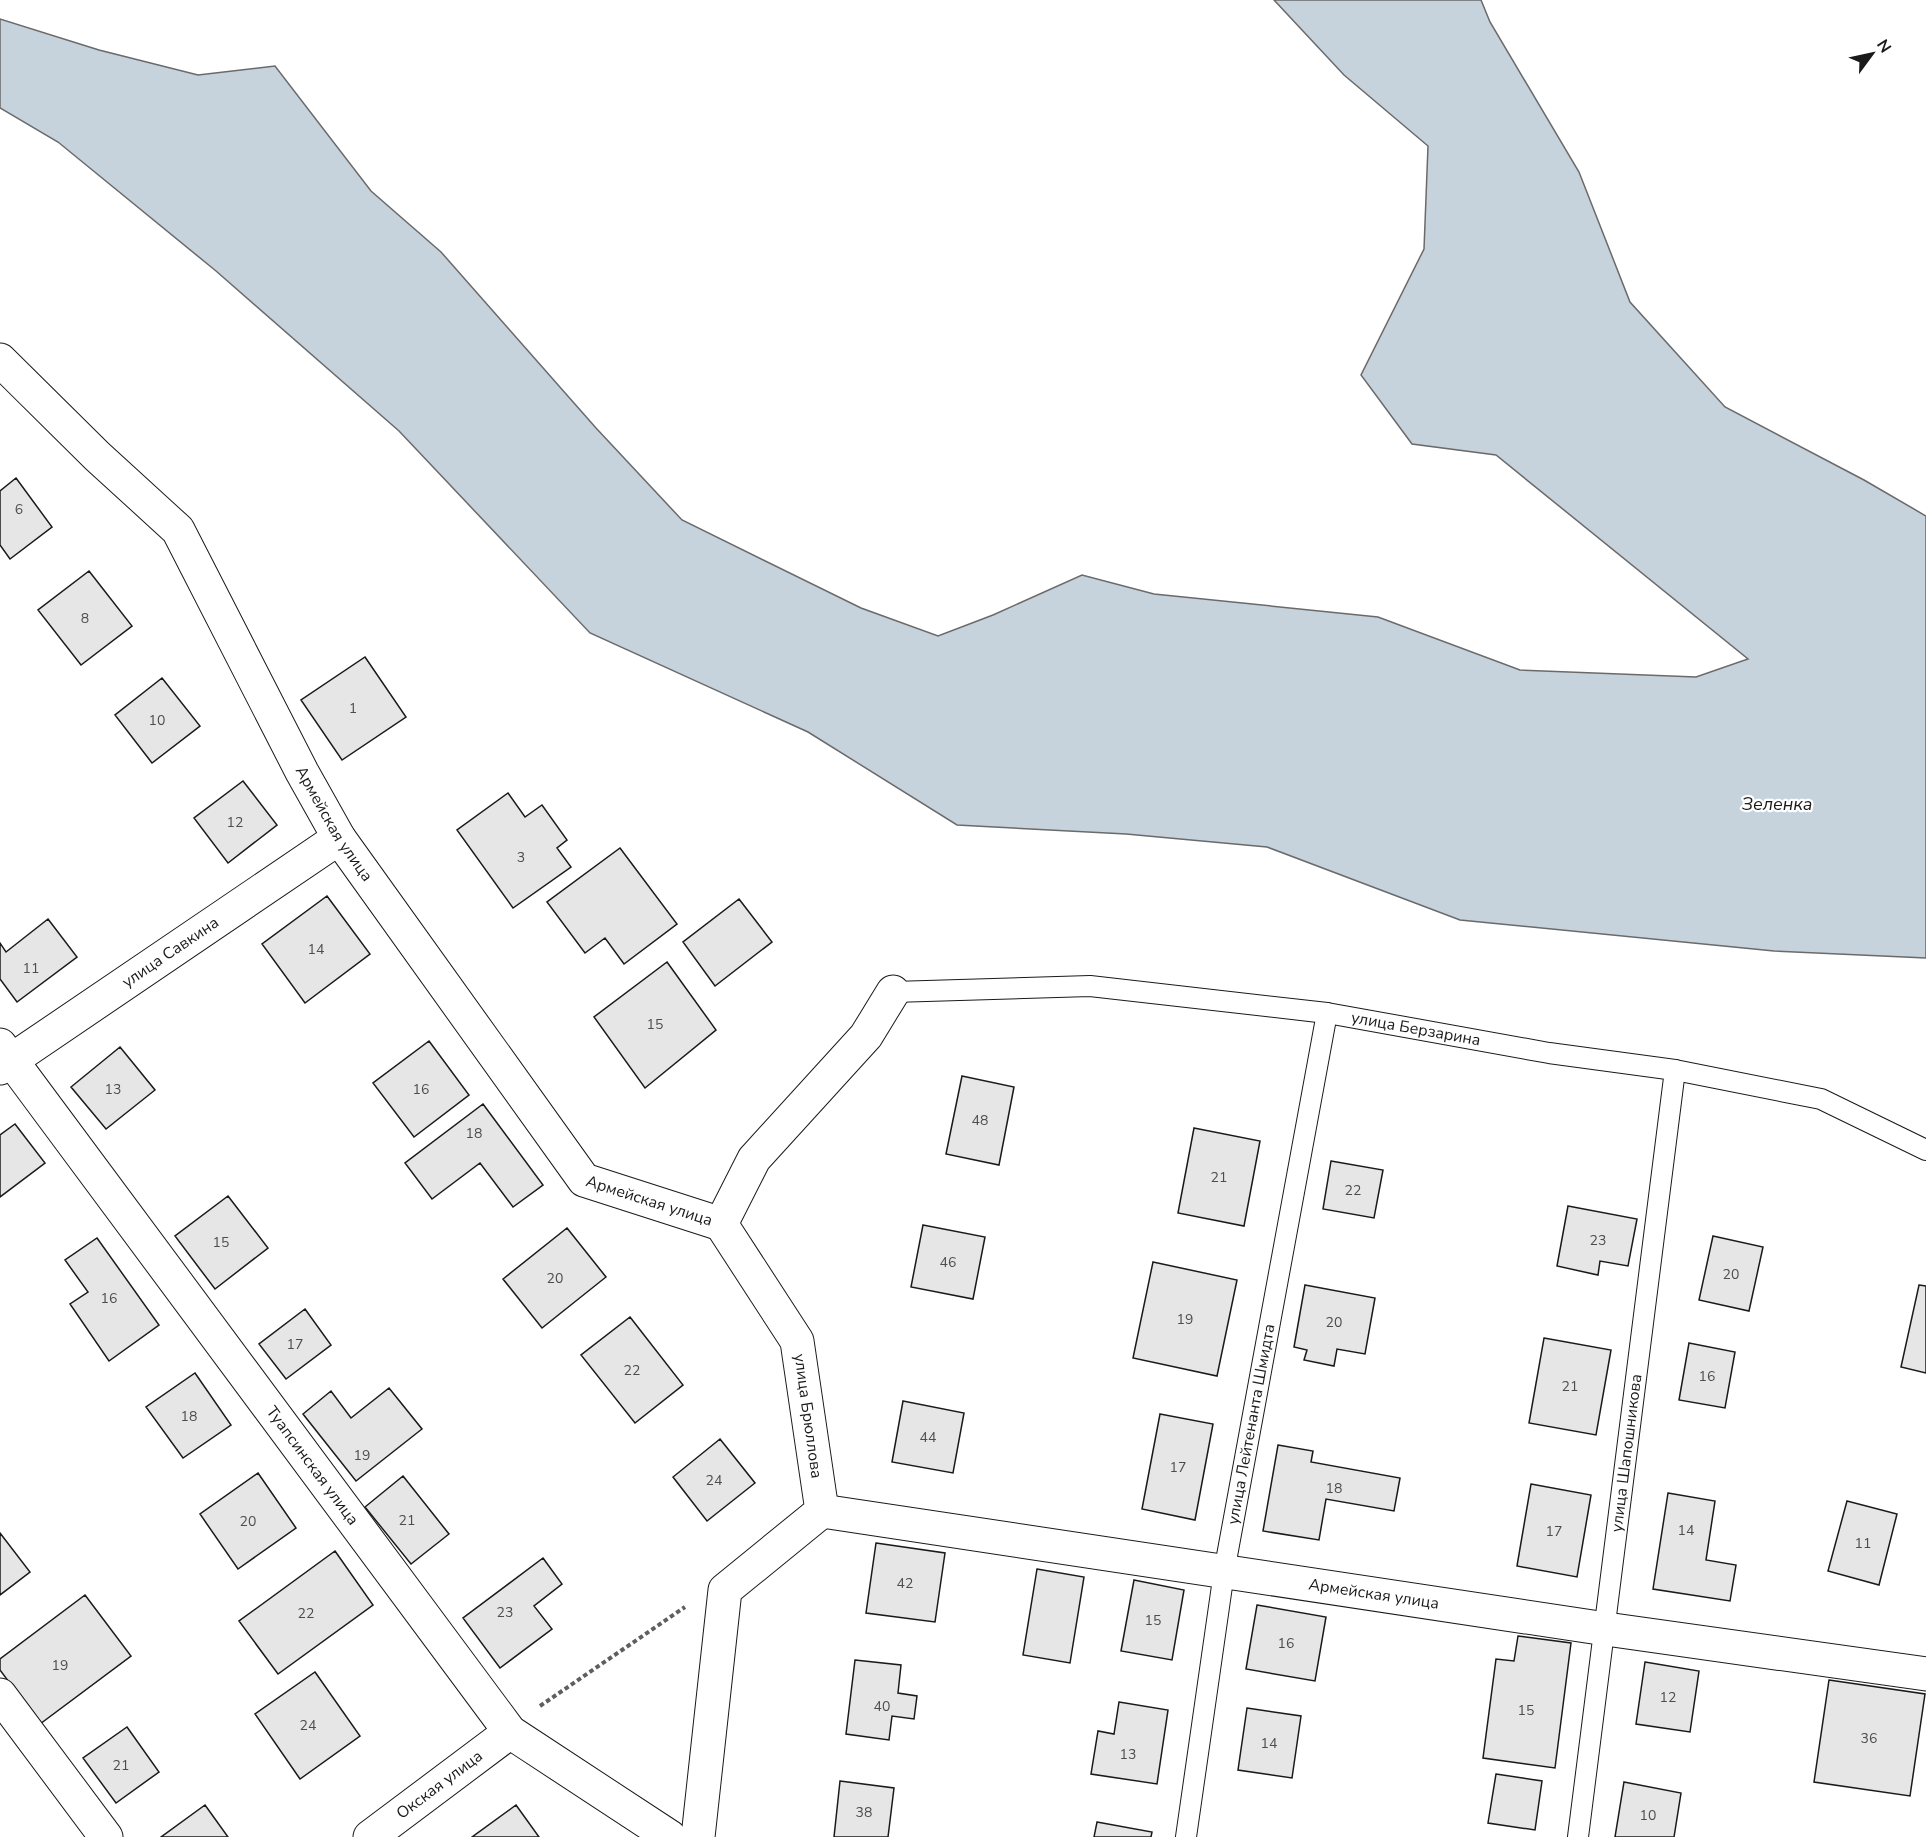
<svg xmlns="http://www.w3.org/2000/svg" width="1926" height="1837" font-family="'Nunito Sans',sans-serif">
<style>
.water{fill:#c6d2dc;stroke:#6a6a6a;stroke-width:1.5}
.building{fill:#e6e6e6;stroke:#1a1a1a;stroke-width:1.5}
.lines{fill:none;stroke-linecap:round;stroke-linejoin:round}
.service-casing{stroke:#1a1a1a;stroke-width:22}
.minor-casing{stroke:#1a1a1a;stroke-width:35}
.path{stroke:#5f5f5f;stroke-width:4;stroke-dasharray:4.5 3;stroke-linecap:butt}
.service{stroke:#fff;stroke-width:20}
.minor{stroke:#fff;stroke-width:33}
.labels{text-anchor:middle;dominant-baseline:central;stroke-width:4.5;stroke-linejoin:round;paint-order:stroke}
.number-label{font-size:14px;fill:#4d4d4d}
.street-label{font-size:16px;fill:#1a1a1a;stroke:#fff}
.water-label{font-size:18px;font-style:italic;fill:#1a1a1a;stroke:#fff}
</style>
<rect width="100%" height="100%" fill="#fff"/>
<path class="water" d="M1274,0H1481L1490,22L1579,172L1630,302L1725,407L1864,480L1926,516V958L1774,951L1460,920L1267,847L1126,834L957,825L808,732L590,633L399,431L216,271L58,142L0,108V19L99,50L198,75L275,66L371,191L441,252L596,428L682,520L861,608L938,636L993,615L1082,575L1154,594L1378,617L1520,670L1696,677L1748,659L1496,455L1412,444L1361,375L1424,249L1428,146L1344,75Z"/>
<path class="building" d="M16,478L52,527L10,559L0,545V491Z
M89,571L132,626L81,665L38,610Z
M365,657L406,717L342,760L301,700Z
M162,678L200,726L152,763L115,715Z
M243,781L277,825L228,863L194,818Z
M508,793L525,817L542,805L567,840L557,848L571,867L513,908L457,830Z
M620,848L677,924L624,964L605,938L585,953L547,902Z
M327,896L370,954L305,1003L262,944Z
M739,899L772,942L715,986L683,942Z
M48,919L77,957L17,1002L0,979V943L6,952Z
M667,962L716,1030L645,1088L594,1017Z
M429,1041L469,1095L414,1137L373,1083Z
M120,1047L155,1090L106,1129L71,1087Z
M962,1076L1014,1087L999,1165L946,1154Z
M483,1104L543,1185L513,1207L480,1163L432,1199L405,1163Z
M15,1124L45,1163L0,1197V1135Z
M1194,1128L1260,1141L1244,1226L1178,1213Z
M1331,1161L1383,1170L1374,1218L1323,1209Z
M228,1196L268,1248L215,1289L175,1236Z
M1568,1206L1637,1219L1628,1266L1600,1261L1598,1275L1557,1266Z
M923,1225L985,1237L973,1299L911,1287Z
M567,1228L606,1277L542,1328L503,1279Z
M1713,1236L1763,1247L1749,1311L1699,1300Z
M97,1238L159,1325L109,1361L70,1304L88,1292L65,1260Z
M1153,1262L1237,1280L1217,1376L1133,1358Z
M1305,1285L1375,1298L1365,1354L1337,1349L1334,1366L1304,1360L1307,1350L1294,1347Z
M1919,1285L1926,1286V1373L1901,1367Z
M305,1309L331,1345L286,1379L259,1344Z
M630,1317L683,1385L635,1423L581,1355Z
M1544,1338L1611,1350L1596,1435L1529,1423Z
M1689,1343L1735,1352L1725,1408L1679,1400Z
M195,1373L231,1425L183,1458L146,1407Z
M389,1388L422,1429L356,1481L303,1414L331,1391L351,1418Z
M903,1401L964,1413L953,1473L892,1462Z
M1160,1414L1213,1424L1195,1520L1142,1509Z
M720,1439L755,1483L707,1521L673,1477Z
M1278,1445L1313,1451L1311,1462L1400,1478L1394,1511L1326,1499L1319,1540L1263,1531Z
M258,1473L296,1528L238,1569L200,1514Z
M403,1476L449,1534L411,1564L365,1507Z
M1531,1484L1591,1495L1577,1577L1517,1566Z
M1668,1493L1715,1501L1706,1560L1736,1565L1730,1601L1653,1589Z
M1847,1501L1897,1514L1879,1585L1828,1571Z
M0,1533L30,1572L0,1595Z
M876,1543L945,1553L935,1622L866,1613Z
M335,1551L373,1605L278,1674L239,1621Z
M543,1558L562,1584L534,1606L552,1629L500,1668L463,1618Z
M1037,1569L1084,1577L1070,1663L1023,1655Z
M1134,1580L1184,1590L1172,1660L1121,1651Z
M85,1595L131,1656L40,1724L0,1670V1659Z
M1257,1605L1326,1617L1315,1681L1246,1669Z
M1518,1636L1571,1643L1555,1768L1483,1758L1496,1659L1514,1661Z
M855,1660L901,1665L898,1693L917,1696L914,1719L892,1716L889,1740L846,1734Z
M1645,1662L1699,1671L1690,1732L1636,1724Z
M315,1672L360,1736L300,1779L255,1714Z
M1829,1680L1925,1694L1910,1796L1814,1782Z
M1119,1702L1168,1710L1157,1784L1091,1774L1098,1731L1114,1734Z
M1247,1708L1301,1716L1292,1778L1238,1770Z
M127,1727L159,1772L116,1803L83,1758Z
M1496,1774L1542,1781L1535,1830L1488,1823Z
M840,1781L894,1788L888,1837H834Z
M1624,1782L1681,1793L1674,1837H1615Z
M205,1805L228,1837H161Z
M516,1805L539,1837H472Z
M1097,1822L1152,1832L1151,1837H1094Z"/>
<g class="lines">
<g class="service-casing">
<g id="service">
<path id="s1" d="M893,992L1090,986L1327,1013L1549,1053L1675,1070L1821,1099L1926,1150"/>
<path id="s2" d="M1186,1837L1224,1572L1327,1013"/>
<path id="s3" d="M1578,1837L1675,1070"/>
</g>
</g>
<g class="minor-casing">
<g id="minor">
<path id="s4" d="M0,360L97,456L178,530L302,772L339,838L584,1180L721,1224"/>
<path id="s5" d="M0,1045L510,1732L670,1837"/>
<path id="s6" d="M0,1068L339,838"/>
<path id="s7" d="M822,1511L1606,1629L1926,1674"/>
<path d="M0,1695L106,1837"/>
<path id="s8" d="M370,1837L510,1732"/>
<path d="M698,1837L725,1590L822,1511L797,1341L721,1224L754,1159L866,1036L893,992"/>
</g>
</g>
<path class="path" d="M540,1706L685,1607"/>
<use href="#service" class="service"/>
<use href="#minor" class="minor"/>
</g>
<g class="labels">
<g class="number-label">
<text x="19" y="509">6</text>
<text x="85" y="618">8</text>
<text x="353" y="708">1</text>
<text x="157" y="720">10</text>
<text x="235" y="822">12</text>
<text x="521" y="857">3</text>
<text x="316" y="949">14</text>
<text x="31" y="968">11</text>
<text x="655" y="1024">15</text>
<text x="113" y="1089">13</text>
<text x="421" y="1089">16</text>
<text x="980" y="1120">48</text>
<text x="474" y="1133">18</text>
<text x="1219" y="1177">21</text>
<text x="1353" y="1190">22</text>
<text x="1598" y="1240">23</text>
<text x="221" y="1242">15</text>
<text x="948" y="1262">46</text>
<text x="1731" y="1274">20</text>
<text x="555" y="1278">20</text>
<text x="109" y="1298">16</text>
<text x="1185" y="1319">19</text>
<text x="1334" y="1322">20</text>
<text x="295" y="1344">17</text>
<text x="632" y="1370">22</text>
<text x="1707" y="1376">16</text>
<text x="1570" y="1386">21</text>
<text x="189" y="1416">18</text>
<text x="928" y="1437">44</text>
<text x="362" y="1455">19</text>
<text x="1178" y="1467">17</text>
<text x="714" y="1480">24</text>
<text x="1334" y="1488">18</text>
<text x="407" y="1520">21</text>
<text x="248" y="1521">20</text>
<text x="1686" y="1530">14</text>
<text x="1554" y="1531">17</text>
<text x="1863" y="1543">11</text>
<text x="905" y="1583">42</text>
<text x="505" y="1612">23</text>
<text x="306" y="1613">22</text>
<text x="1153" y="1620">15</text>
<text x="1286" y="1643">16</text>
<text x="60" y="1665">19</text>
<text x="1668" y="1697">12</text>
<text x="882" y="1706">40</text>
<text x="1526" y="1710">15</text>
<text x="308" y="1725">24</text>
<text x="1869" y="1738">36</text>
<text x="1269" y="1743">14</text>
<text x="1128" y="1754">13</text>
<text x="121" y="1765">21</text>
<text x="864" y="1812">38</text>
<text x="1648" y="1815">10</text>
</g>
<g class="street-label">
<text stroke="none"><textPath href="#s4" startOffset="579">Армейская улица</textPath></text>
<text stroke="none"><textPath href="#s6" startOffset="206">улица Савкина</textPath></text>
<text stroke="none"><textPath href="#s1" startOffset="526">улица Берзарина</textPath></text>
<text stroke="none"><textPath href="#s4" startOffset="1083">Армейская улица</textPath></text>
<text transform="translate(808 1416) rotate(82)">улица Брюллова</text>
<text stroke="none"><textPath href="#s2" startOffset="418">улица Лейтенанта Шмидта</textPath></text>
<text stroke="none"><textPath href="#s3" startOffset="387">улица Шапошникова</textPath></text>
<text stroke="none"><textPath href="#s5" startOffset="524">Туапсинская улица</textPath></text>
<text stroke="none"><textPath href="#s7" startOffset="558">Армейская улица</textPath></text>
<text stroke="none"><textPath href="#s8" startOffset="87">Окская улица</textPath></text>
</g>
<g class="water-label">
<text x="1777" y="804">Зеленка</text>
</g>
</g>
<g transform="translate(1872 54) rotate(57)" stroke="#ffffff" stroke-width="4.5" paint-order="stroke">
<path d="M0-4.5L10 22L0 15L-10 22Z" fill="#1a1a1a"/>
<text y="-9" font-size="16" font-weight="bold" text-anchor="middle" fill="#1a1a1a">N</text>
</g>
</svg>
